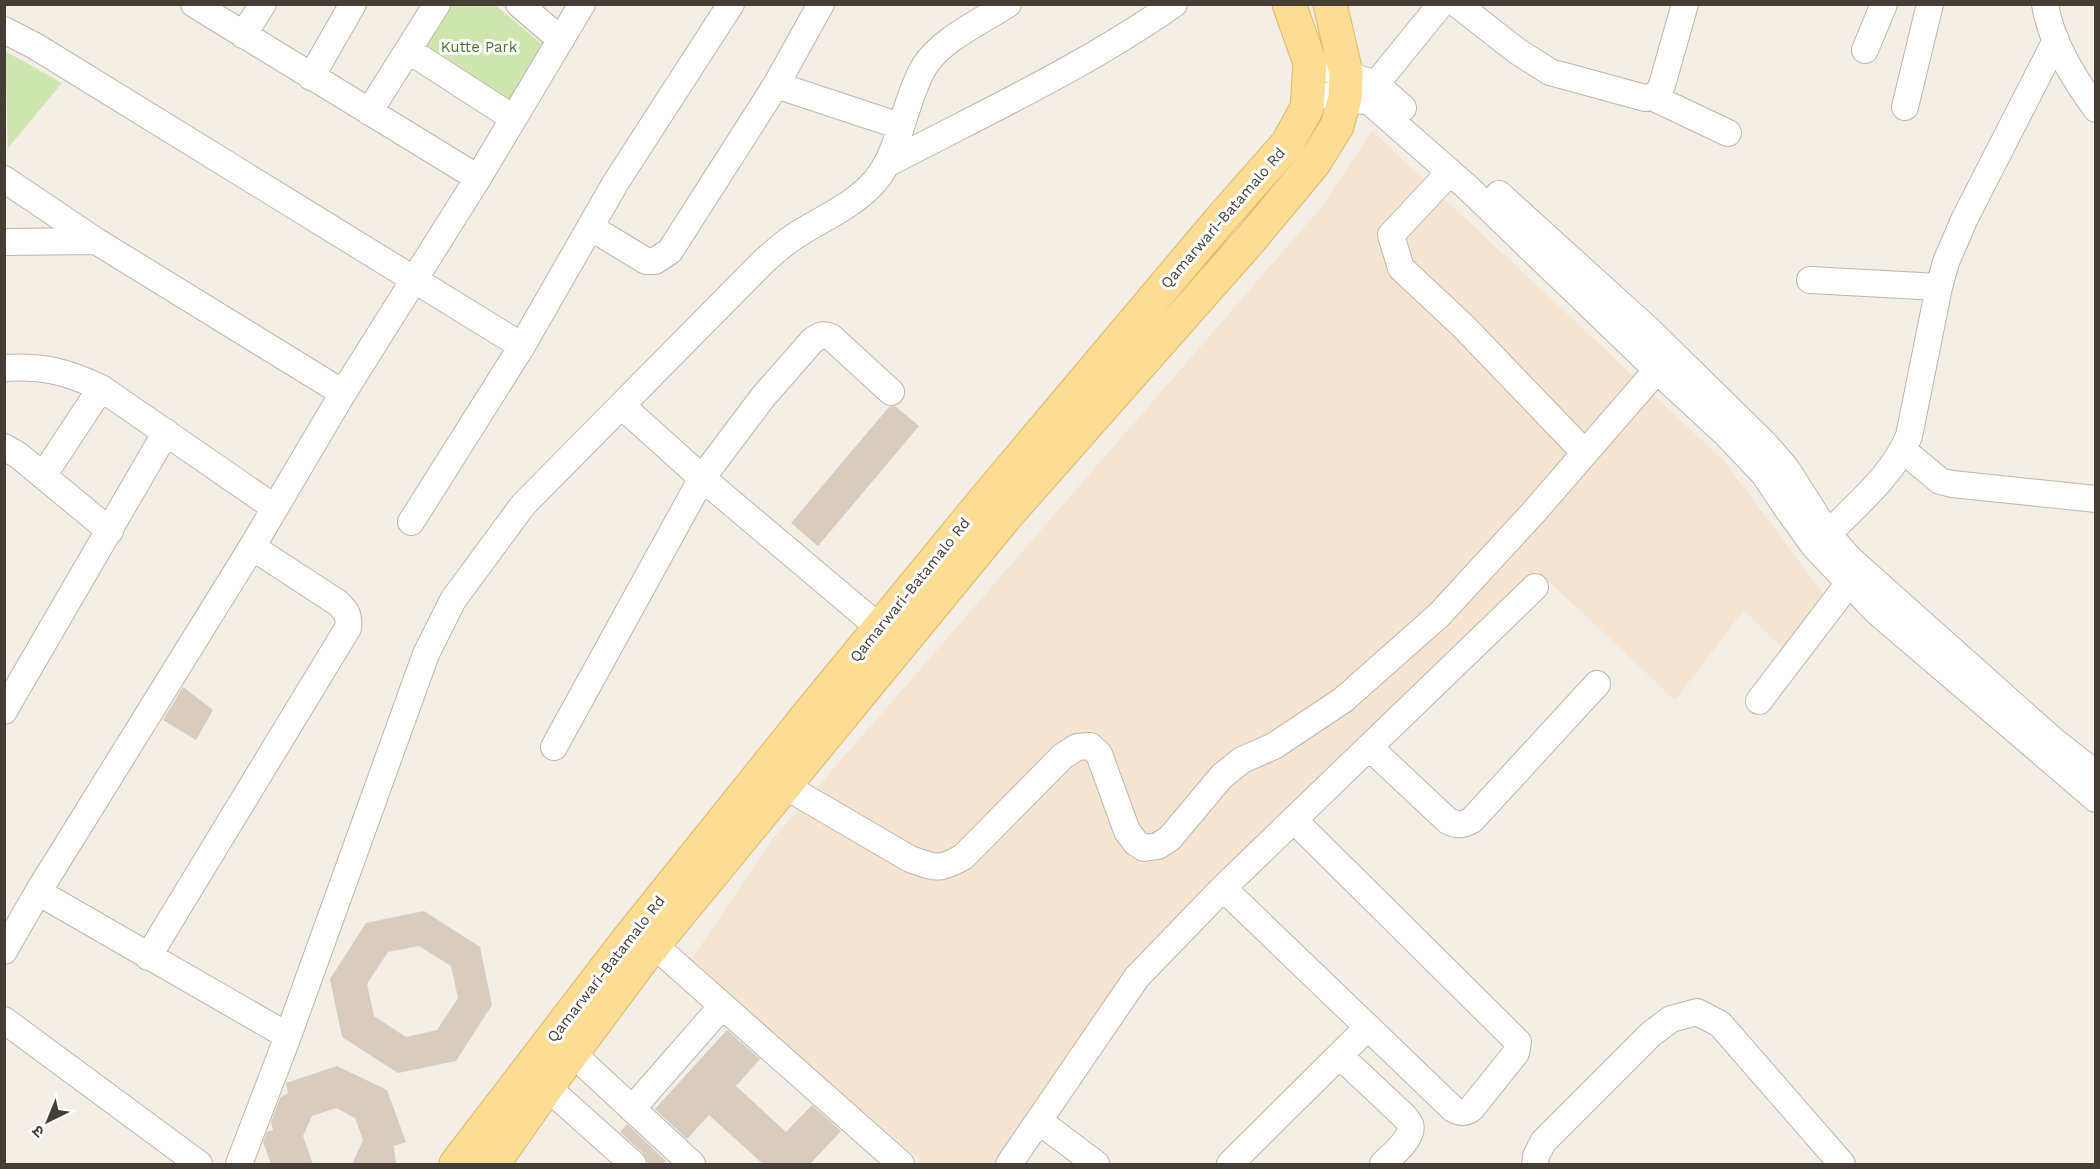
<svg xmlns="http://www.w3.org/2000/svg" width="2100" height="1169" font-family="'Work Sans','Noto Sans Devanagari',sans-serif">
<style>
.commercial{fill:#f5e4d1}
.green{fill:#cfe7af}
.building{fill:#d7ccbe;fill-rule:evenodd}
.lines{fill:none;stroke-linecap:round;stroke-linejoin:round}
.minor-casing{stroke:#beb6a8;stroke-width:28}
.major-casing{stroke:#e2b864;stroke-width:35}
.minor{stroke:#fff;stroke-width:26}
.major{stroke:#fddc94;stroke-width:33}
.labels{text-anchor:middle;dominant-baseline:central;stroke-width:6;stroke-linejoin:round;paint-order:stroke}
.park-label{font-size:15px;fill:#497629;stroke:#fff}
.street-label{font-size:15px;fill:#453e35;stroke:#fff}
</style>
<rect width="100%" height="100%" fill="#f3eee6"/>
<path class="commercial" d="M1372,131L1724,461L1833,607L1793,659L1744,610L1675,700L1537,570L1122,977L995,1164H924L691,960L771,841L1320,209Z"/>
<path class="green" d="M494,4L553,53L513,118L408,50L437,5Z
M5,51L62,83L8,148Z"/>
<path class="building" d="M895,406L919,426L818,546L791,523L889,407Z
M183,687L213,710L196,740L163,720Z
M424,911L480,947L492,1005L456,1061L398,1073L342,1037L330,979L366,923ZM419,946L451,966L458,998L437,1030L406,1037L374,1016L367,984L388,952Z
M727,1030L760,1059L736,1086L786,1132L812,1105L841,1131L810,1164H763L709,1115L687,1139L655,1109Z
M337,1066L387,1090L406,1142L394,1146L396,1164H352L363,1140L355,1118L336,1108L312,1116L303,1136L313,1164H271L263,1142L267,1132L273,1130L271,1122L280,1098L288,1093L286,1083Z
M627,1124L666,1161L663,1164H648L643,1153L620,1132Z"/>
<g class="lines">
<g class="minor-casing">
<path id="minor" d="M194,4L478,178
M519,4L561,40
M1457,4L1517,51L1550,72L1645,98C1654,97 1658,94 1662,85L1685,4
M2045,4C2051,43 2074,78 2096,109
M4,30L35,46L522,346
M243,35L263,4
M408,50L513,118
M1865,50L1884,4
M1310,63L1376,84L1403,108
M311,77L353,4
M776,85L900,126
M1308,93L1370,102L1467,187L1662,375L1726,434L1764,474L1788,510L1814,546L1876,611L2096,799
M1652,97L1728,133
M1371,98L1376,84L1441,4
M1905,107L1930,4
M369,112L437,4
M887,164C984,113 1084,67 1174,4
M1450,172L1391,235L1401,268L1463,326L1585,453
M4,179L96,241L343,393
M1499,194L1650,331L1765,444L1786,468L1828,534L1851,560L2054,741L2096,774
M590,227L646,261H655L670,251L776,85L821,4
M4,242L96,241
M1810,280L1939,287
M4,368C43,366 66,371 101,388L275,508
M622,406L702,478L880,628
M4,447L18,455L110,531
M1903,450L1940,481L1952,484L2096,499
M43,476L101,388
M411,522L522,346L616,182L731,4
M1828,534C1857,504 1893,475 1909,436L1939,287L1946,262L1964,220L2056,40
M1759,701L1849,583
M4,711L166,432
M554,747L702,478L763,397L812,341C819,336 823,333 831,337L891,392
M1369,747L1448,821C1458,826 1463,825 1472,820L1597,684
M785,786L910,859C936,868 938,871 963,857L1063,756L1077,747L1090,746L1099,754L1127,831L1136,843L1144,848L1158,846L1170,838L1222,776L1242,760L1274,746L1343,700L1439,615L1533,513L1657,370
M1223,888L1453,1109C1460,1113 1465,1113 1471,1109L1516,1053L1518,1042L1294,820
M38,892L288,1036
M654,945L901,1164
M4,951L38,892L252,547L343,393L478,178L582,4
M148,957L348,628C350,616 346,611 338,603L252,547
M4,1020L199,1164
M572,1053L692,1164
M1340,1056L1404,1116C1406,1119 1409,1121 1410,1124C1415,1137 1391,1156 1383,1164
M547,1087L633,1164
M632,1109L722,1006
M1039,1121L1096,1164
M239,1164L288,1036L426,654L453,600L523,505L763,262C773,253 784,243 795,236C821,219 855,205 875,181C900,153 904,101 924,67C940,40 982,21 1008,4
M1009,1164L1137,977L1223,888L1535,587
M1230,1164L1368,1027
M1535,1164L1536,1156L1543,1142L1651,1034L1671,1019L1697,1012L1720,1024L1842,1164"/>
</g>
<g class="major-casing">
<path id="major" d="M456,1164L626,942L808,715L987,497L1220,220L1287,144L1307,108L1310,63L1289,4
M493,1164L547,1087L643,958L1007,515L1250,240L1314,163L1337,126L1345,98L1346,73L1330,4"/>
</g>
<use href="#minor" class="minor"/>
<use href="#major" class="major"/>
</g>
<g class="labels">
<g class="park-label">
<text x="479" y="47">Kutte Park</text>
</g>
<g class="street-label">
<text transform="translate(1223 218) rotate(-49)">Qamarwari-Batamalo Rd</text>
<text transform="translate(910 590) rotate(-51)">Qamarwari-Batamalo Rd</text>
<text transform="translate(606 969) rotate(-52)">Qamarwari-Batamalo Rd</text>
</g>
</g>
<rect width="2100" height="1169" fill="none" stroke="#453e35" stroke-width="12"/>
<g transform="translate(48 1121) rotate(223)" stroke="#ffffff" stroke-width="4.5" paint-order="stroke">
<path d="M0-4.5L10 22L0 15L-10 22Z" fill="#453e35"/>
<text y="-9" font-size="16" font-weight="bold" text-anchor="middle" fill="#453e35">उ</text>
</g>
</svg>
